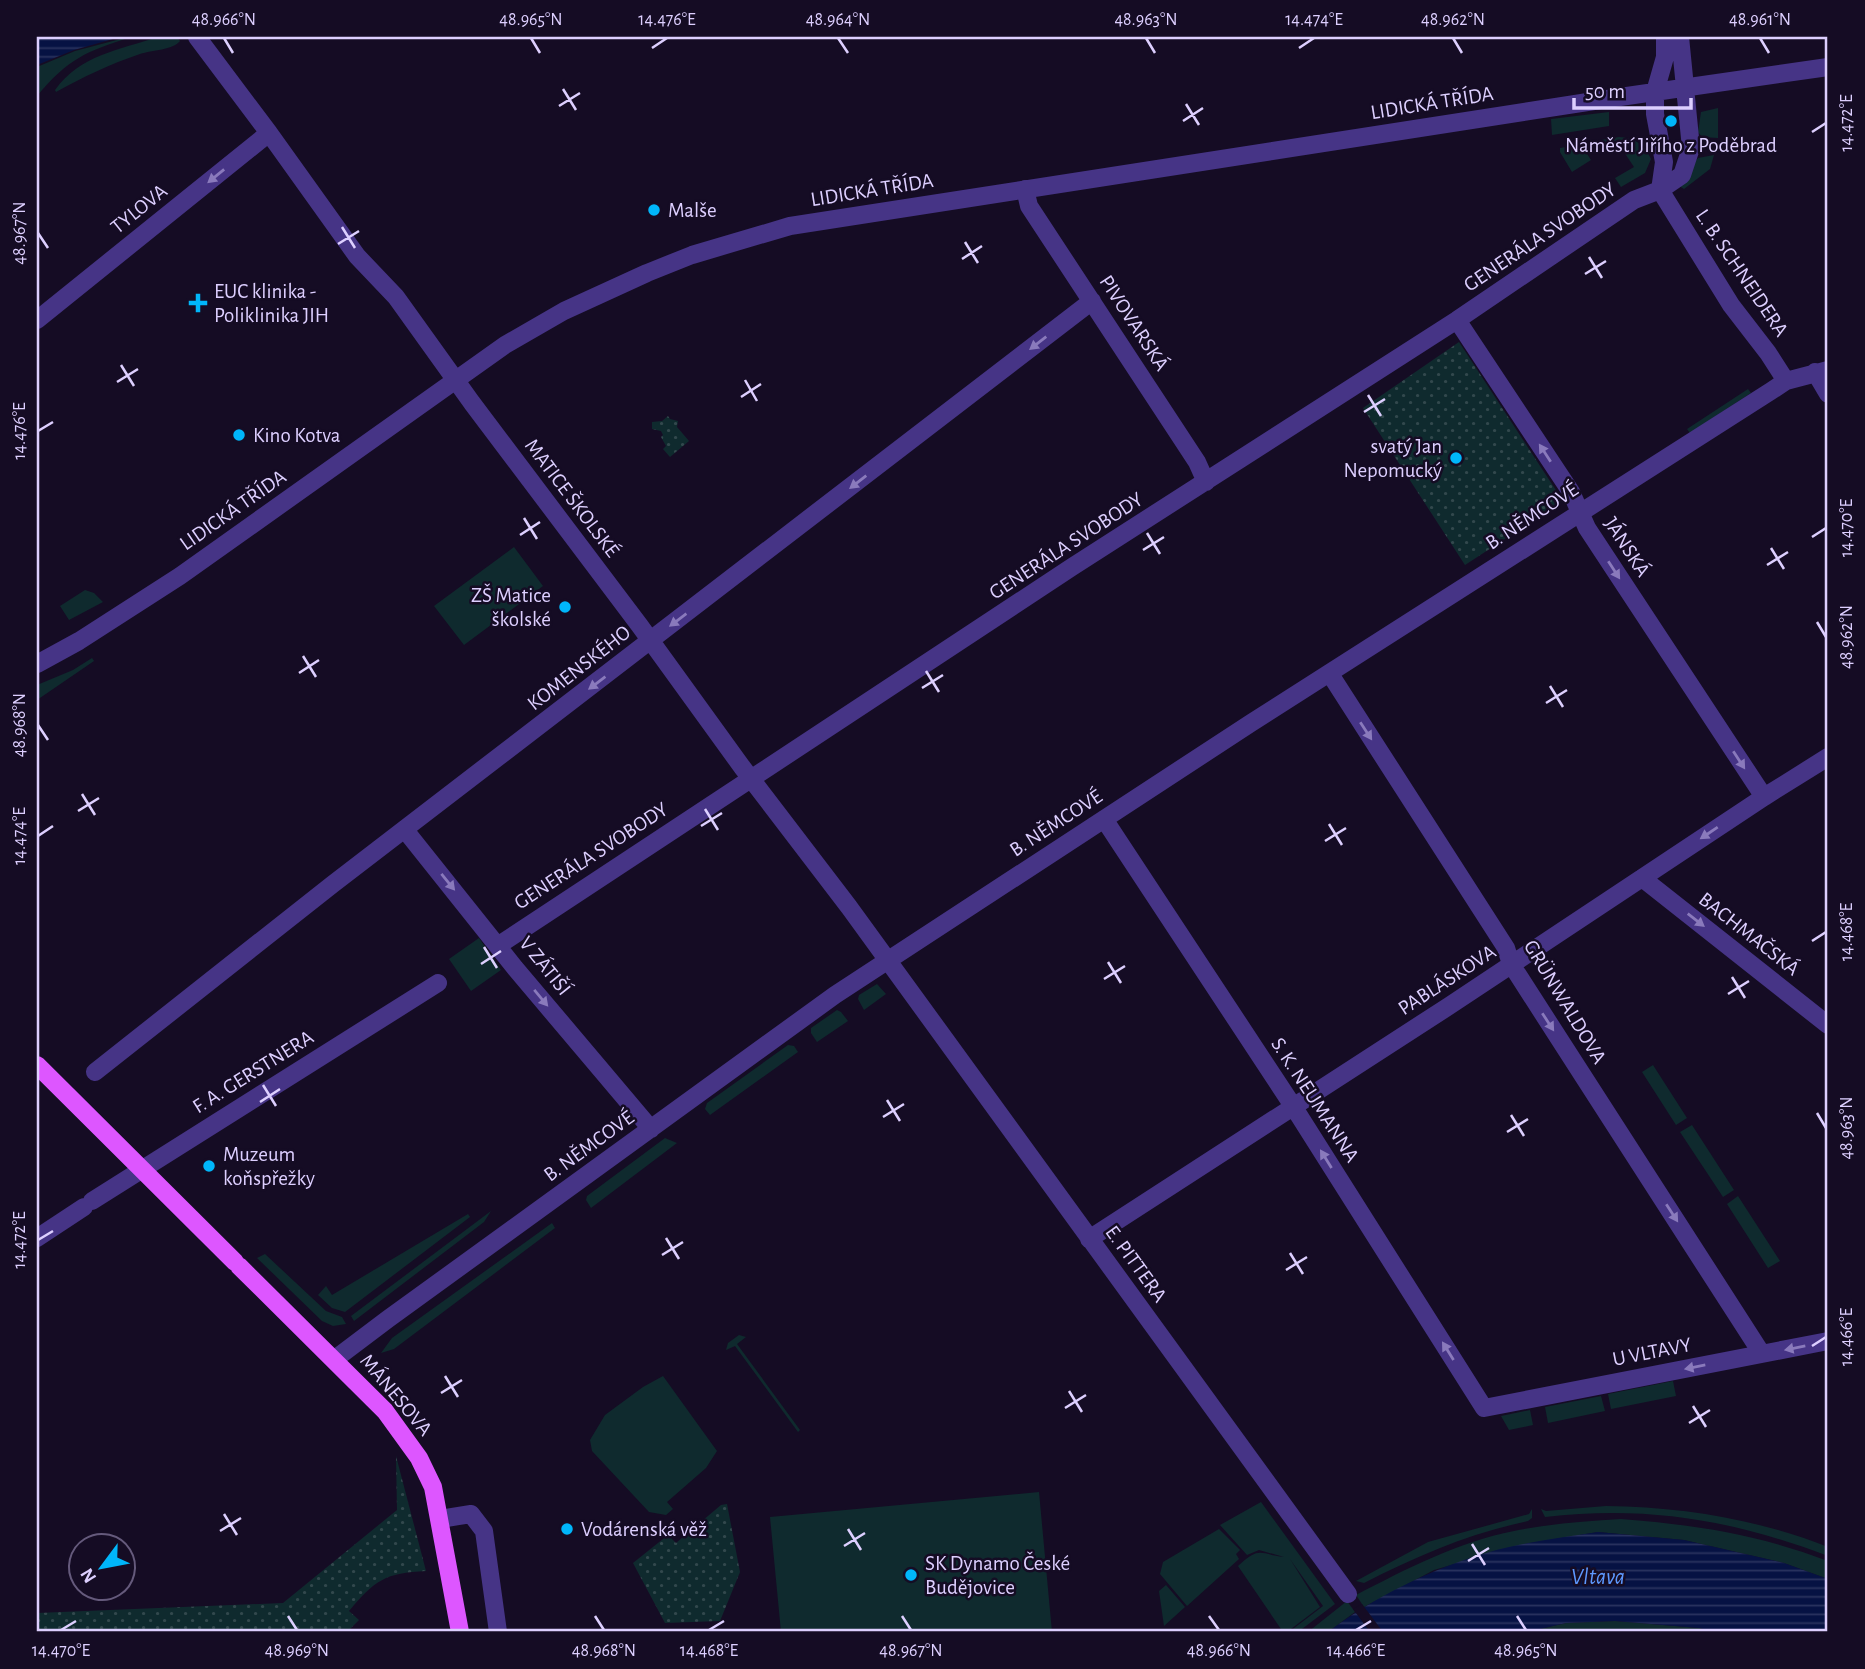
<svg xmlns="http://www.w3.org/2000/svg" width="1865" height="1669" font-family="'Alegreya Sans',sans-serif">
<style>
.green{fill:#0f2a2e}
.park{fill:url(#park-dots)}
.water{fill:url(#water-rules)}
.pier{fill:#150c24}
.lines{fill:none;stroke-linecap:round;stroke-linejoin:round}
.minor{stroke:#463486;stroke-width:18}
.major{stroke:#dd56ff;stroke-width:18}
.oneway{fill:#8a7abc}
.ticks{fill:none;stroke:#ddcfff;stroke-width:2.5}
.poi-dot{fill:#00b6fa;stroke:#150c24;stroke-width:2.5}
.labels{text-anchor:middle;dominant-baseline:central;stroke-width:5;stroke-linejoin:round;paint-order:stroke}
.street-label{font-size:21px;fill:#ddcfff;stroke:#150c24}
.poi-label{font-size:21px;fill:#ddcfff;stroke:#150c24;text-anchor:start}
.water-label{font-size:23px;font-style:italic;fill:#5d98ff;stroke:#150c24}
.neatline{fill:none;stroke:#ddcfff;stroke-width:2.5}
.ticks-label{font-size:18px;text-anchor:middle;fill:#ddcfff}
</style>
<defs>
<pattern id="park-dots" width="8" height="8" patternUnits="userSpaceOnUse" patternTransform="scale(1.75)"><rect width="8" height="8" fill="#0f2a2e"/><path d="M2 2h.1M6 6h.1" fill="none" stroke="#32484d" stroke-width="1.8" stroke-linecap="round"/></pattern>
<pattern id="water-rules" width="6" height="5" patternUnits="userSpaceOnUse" patternTransform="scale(1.75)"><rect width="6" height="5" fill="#061243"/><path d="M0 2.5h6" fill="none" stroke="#2a335f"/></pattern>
</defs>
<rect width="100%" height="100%" fill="#150c24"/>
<path class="green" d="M128,37H132C86,51 68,59 37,96V67L75,51Z
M158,37H177L180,41C173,50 152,50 140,54C110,64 83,77 56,92L55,90C80,55 119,50 158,37Z
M1718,108V138L1702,137L1698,132L1701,112Z
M1609,112V126L1552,135L1551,119Z
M1619,137C1635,138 1644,144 1651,159L1645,173L1621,187L1615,178L1634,167L1618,143L1599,154L1590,142Z
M1577,145L1582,146L1591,160L1572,172L1560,152V148Z
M1714,155L1710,169L1684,189L1676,184L1698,158Z
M1748,389L1751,393L1690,433L1687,429Z
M514,547L543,586L464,645L434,606Z
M85,590L94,593L103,602L69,620L60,606Z
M92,658L94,661L37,700V685L73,670Z
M479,938L501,970L471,991L449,959Z
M877,984L886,994L864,1010L858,999L859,995Z
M837,1010L841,1012L848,1021L817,1042L811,1033V1028Z
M788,1045L794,1046L798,1052L710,1115L705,1109L707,1103Z
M1653,1065L1687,1118L1676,1125L1642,1072Z
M1692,1125L1734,1190L1723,1197L1680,1132Z
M665,1138L677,1143L591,1208L586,1200L587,1196Z
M1738,1196L1780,1261L1768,1268L1727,1204Z
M491,1211L484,1222L354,1321L351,1316Z
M468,1214L470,1217L345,1312L332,1308L318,1295L326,1286L332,1295Z
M552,1223L555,1228L394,1349L381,1353L392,1338Z
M265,1254L326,1311L342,1317L346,1324L333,1326L322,1321L257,1258Z
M739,1335L746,1337L737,1344L800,1430L798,1432L735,1346L726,1350L728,1343Z
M663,1376L717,1451L706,1468L667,1502L673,1509L666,1515L649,1512L592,1451L590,1440L605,1415L643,1387Z
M1673,1381L1676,1396L1611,1409L1608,1394Z
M1601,1396L1605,1411L1548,1423L1545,1407Z
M1530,1410L1533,1425L1509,1430L1501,1416Z
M1039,1492L1052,1632H781L770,1517Z
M1261,1502L1335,1604L1298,1632H1289L1323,1606L1290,1559L1320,1607L1287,1632H1283L1238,1566C1260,1546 1259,1554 1284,1557L1259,1550L1247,1555L1220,1525Z
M1606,1506C1683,1507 1757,1519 1828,1547V1556C1733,1520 1647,1505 1545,1517L1541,1509L1546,1511Z
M1532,1509V1518L1528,1521C1468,1534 1419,1555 1364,1583L1356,1581L1428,1542L1529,1514Z
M1621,1519C1696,1525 1757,1534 1828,1561V1579L1784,1563L1684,1540L1598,1532L1520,1545L1434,1570L1364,1607L1356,1595C1406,1569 1458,1542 1514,1531C1549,1524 1585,1521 1621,1519Z
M1219,1529L1240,1550L1236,1554L1239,1559L1187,1606L1160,1574L1163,1562Z
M1166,1585L1185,1607L1164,1626L1159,1591Z
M1347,1601L1355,1612L1328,1632H1308Z
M1615,1621L1699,1628L1717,1632H1527L1566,1623Z"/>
<path class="park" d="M1459,342L1563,501L1465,565L1363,408Z
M668,416L670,419L678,421L677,427L689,441L670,457L663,449L666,446L661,437L663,435L661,431L652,429V422L662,421Z
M396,1456L426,1571C385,1573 375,1580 349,1611L359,1620L347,1632H37V1613L283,1603L397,1510Z
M727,1504L740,1572L720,1621L665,1623L633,1563L668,1535L676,1543L721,1505Z"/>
<path class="water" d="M37,37H120L74,50L37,65Z
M1598,1532L1684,1540L1784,1563L1828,1579V1632H1717L1699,1628L1615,1621L1566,1623L1527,1632H1328C1382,1591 1455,1557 1523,1544C1548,1539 1573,1536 1598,1532Z"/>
<path class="pier" d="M1362,1604L1383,1632H1370L1353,1609Z"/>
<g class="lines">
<path class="minor" d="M197,37L269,133L357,256L396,297L472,403L640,626L742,767L849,907L1348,1594
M1025,189L1029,206L1197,462L1206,482
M1660,190L1731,305L1768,353L1786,381
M1660,190L1664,162L1655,114V92L1665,57V37
M37,320L269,133
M1457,320L1571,492L1587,528L1764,797
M1815,372L1828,394
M37,664L79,641L180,576L505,345L564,311L647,273L692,255L790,226L1620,97L1828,67
M1330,674L1506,948L1511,964L1762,1354
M1104,819L1293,1106L1484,1408L1828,1341
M405,830L515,968L651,1129
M1642,878L1828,1025
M499,945L1072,567L1457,320L1634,200L1660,190L1682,175L1691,148L1680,37
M95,1072L333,884L1092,301
M92,1201L438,983
M37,1238L84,1207
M1089,1239L1449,1006L1764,797L1828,757
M335,1359L388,1319L835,995L1251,723L1771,391L1786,381L1828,370
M440,1519L471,1514L484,1531L498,1632"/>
<path class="major" d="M37,1065L235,1262
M239,1266L385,1411L419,1458L433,1487L460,1632"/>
</g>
<defs><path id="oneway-solid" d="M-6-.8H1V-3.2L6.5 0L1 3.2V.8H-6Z" transform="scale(1.75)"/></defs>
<g class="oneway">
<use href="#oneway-solid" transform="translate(216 176) rotate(141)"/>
<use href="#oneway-solid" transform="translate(1038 343) rotate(142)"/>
<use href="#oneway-solid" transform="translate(1545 453) rotate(-123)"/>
<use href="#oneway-solid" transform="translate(858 482) rotate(142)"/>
<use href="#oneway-solid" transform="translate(1614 570) rotate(57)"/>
<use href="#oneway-solid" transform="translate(678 620) rotate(143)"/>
<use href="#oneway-solid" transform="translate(597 683) rotate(143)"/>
<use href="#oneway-solid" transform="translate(1366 731) rotate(57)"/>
<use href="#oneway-solid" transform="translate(1739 760) rotate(57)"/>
<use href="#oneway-solid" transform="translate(1709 833) rotate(146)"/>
<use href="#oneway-solid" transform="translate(448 882) rotate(51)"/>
<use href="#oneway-solid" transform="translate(1696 920) rotate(38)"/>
<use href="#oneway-solid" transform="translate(541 998) rotate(50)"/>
<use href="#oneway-solid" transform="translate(1548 1022) rotate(57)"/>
<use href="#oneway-solid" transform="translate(1326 1159) rotate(-122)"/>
<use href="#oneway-solid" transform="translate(1672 1213) rotate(57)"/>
<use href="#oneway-solid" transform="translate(1795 1348) rotate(169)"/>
<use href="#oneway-solid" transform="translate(1448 1351) rotate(-122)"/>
<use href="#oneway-solid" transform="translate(1695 1367) rotate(169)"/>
</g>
<path class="ticks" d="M224,38L233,53M531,38L540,53M838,38L848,53M1146,38L1155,53M1453,38L1462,53M1760,38L1769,53M652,48L667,38M1299,48L1314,38M563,89L576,110M1186,104L1199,125M559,106L580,93M1183,121L1203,108M1812,132L1826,123M342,227L355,248M38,233L48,248M965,242L978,263M338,244L359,231M1589,257L1602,278M962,259L982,246M1585,274L1606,261M121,365L134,386M745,380L757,401M117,382L138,369M1368,395L1381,416M741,397L761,384M1364,412L1385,399M38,431L53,422M524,518L537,539M1147,533L1160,554M520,535L540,522M1812,537L1826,528M1771,548L1784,569M1143,550L1164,537M1767,565L1788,552M1817,622L1826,637M303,656L316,677M926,671L939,692M299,673L319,660M1550,686L1563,707M922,688L943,675M1546,703L1567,690M38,725L48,740M82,794L95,815M705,809L718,830M78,811L99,798M1329,824L1342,845M701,826L722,813M38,836L53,826M1325,841L1346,828M1812,941L1826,932M484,947L497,968M1108,962L1121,983M481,964L501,951M1732,977L1745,998M1104,979L1125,966M1728,994L1749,981M263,1085L276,1106M887,1100L900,1121M260,1102L280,1089M1817,1113L1826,1128M1511,1115L1524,1136M883,1117L904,1104M1507,1132L1528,1119M666,1238L679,1259M38,1240L53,1231M1290,1253L1303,1274M662,1255L683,1242M1286,1270L1307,1257M1812,1346L1826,1337M445,1376L458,1397M1069,1391L1082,1412M441,1393L462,1380M1693,1406L1706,1427M1065,1408L1086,1395M1689,1423L1710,1410M224,1514L237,1535M848,1529L861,1550M220,1531L241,1518M1472,1544L1485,1565M844,1546L865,1533M1468,1561L1489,1548M288,1616L297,1630M595,1616L604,1630M902,1616L911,1630M1209,1616L1219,1630M1517,1616L1526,1630M61,1630L76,1621M709,1630L724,1621M1356,1630L1371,1621"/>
<g class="poi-dot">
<circle cx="1671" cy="121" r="7"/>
<circle cx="654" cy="210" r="7"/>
<path d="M194.5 292.5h7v7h7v7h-7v7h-7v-7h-7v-7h7z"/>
<circle cx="239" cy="435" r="7"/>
<circle cx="1456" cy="458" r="7"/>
<circle cx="565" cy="607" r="7"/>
<circle cx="209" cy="1166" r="7"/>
<circle cx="567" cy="1529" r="7"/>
<circle cx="911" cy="1575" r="7"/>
</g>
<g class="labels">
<g class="street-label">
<text transform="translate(1432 103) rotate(-9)">LIDICKÁ TŘÍDA</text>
<text transform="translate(872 190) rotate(-9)">LIDICKÁ TŘÍDA</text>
<text transform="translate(139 209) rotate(-39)">TYLOVA</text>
<text transform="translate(1540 237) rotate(-34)">GENERÁLA SVOBODY</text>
<text transform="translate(1742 273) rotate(56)">L. B. SCHNEIDERA</text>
<text transform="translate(1134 323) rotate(57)">PIVOVARSKÁ</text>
<text transform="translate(572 498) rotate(53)">MATICE ŠKOLSKÉ</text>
<text transform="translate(233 510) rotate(-35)">LIDICKÁ TŘÍDA</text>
<text transform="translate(1532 516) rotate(-33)">B. NĚMCOVÉ</text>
<text transform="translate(1066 546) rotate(-33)">GENERÁLA SVOBODY</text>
<text transform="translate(1627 547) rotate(57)">JÁNSKÁ</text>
<text transform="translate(579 668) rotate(-38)">KOMENSKÉHO</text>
<text transform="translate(1056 823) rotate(-33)">B. NĚMCOVÉ</text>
<text transform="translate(591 856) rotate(-33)">GENERÁLA SVOBODY</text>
<text transform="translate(1749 934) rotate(38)">BACHMAČSKÁ</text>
<text transform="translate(545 966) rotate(51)">V ZÁTIŠÍ</text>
<text transform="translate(1447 980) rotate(-33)">PABLÁSKOVA</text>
<text transform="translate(1565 1002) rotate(59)">GRÜNWALDOVA</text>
<text transform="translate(253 1072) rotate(-32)">F. A. GERSTNERA</text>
<text transform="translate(1315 1100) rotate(57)">S. K. NEUMANNA</text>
<text transform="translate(589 1146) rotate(-36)">B. NĚMCOVÉ</text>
<text transform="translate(1136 1264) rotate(54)">E. PITTERA</text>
<text transform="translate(1652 1352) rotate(-11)">U VLTAVY</text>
<text transform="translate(396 1395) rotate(50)">MÁNESOVA</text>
</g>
<g class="poi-label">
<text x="1671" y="145" text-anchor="middle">Náměstí Jiřího z Poděbrad</text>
<text x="668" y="210">Malše</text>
<text x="214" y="291">EUC klinika -<tspan x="214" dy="24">Poliklinika JIH</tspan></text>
<text x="253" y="435">Kino Kotva</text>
<text x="1442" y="446" text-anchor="end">svatý Jan<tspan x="1442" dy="24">Nepomucký</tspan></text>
<text x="551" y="595" text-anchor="end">ZŠ Matice<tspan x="551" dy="24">školské</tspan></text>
<text x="223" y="1154">Muzeum<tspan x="223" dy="24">koňspřežky</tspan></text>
<text x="581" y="1529">Vodárenská věž</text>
<text x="925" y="1563">SK Dynamo České<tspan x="925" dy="24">Budějovice</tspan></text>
</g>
<g class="water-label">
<text x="1598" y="1577">Vltava</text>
</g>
</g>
<rect width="1865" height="1669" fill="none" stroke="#150c24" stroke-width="77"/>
<g transform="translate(102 1567) rotate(238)"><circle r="33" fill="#150c24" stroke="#655a7c" stroke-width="2"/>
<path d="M0-5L12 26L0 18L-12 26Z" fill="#00b6fa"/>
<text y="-10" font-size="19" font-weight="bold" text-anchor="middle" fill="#ddcfff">N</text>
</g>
<path d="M1574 98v10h117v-10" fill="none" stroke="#ddcfff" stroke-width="3.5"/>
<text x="1585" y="98" font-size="21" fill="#ddcfff" stroke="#150c24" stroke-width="5" paint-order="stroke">50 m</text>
<rect x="38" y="38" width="1788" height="1592" class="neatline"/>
<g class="ticks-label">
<text x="224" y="25">48.966°N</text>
<text x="531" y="25">48.965°N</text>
<text x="667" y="25">14.476°E</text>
<text x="838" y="25">48.964°N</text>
<text x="1146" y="25">48.963°N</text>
<text x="1314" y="25">14.474°E</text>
<text x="1453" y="25">48.962°N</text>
<text x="1760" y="25">48.961°N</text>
<text transform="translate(1846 123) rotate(-90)" y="6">14.472°E</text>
<text transform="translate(19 233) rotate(-90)" y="6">48.967°N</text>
<text transform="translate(19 431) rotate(-90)" y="6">14.476°E</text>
<text transform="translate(1846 528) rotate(-90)" y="6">14.470°E</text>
<text transform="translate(1846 637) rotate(-90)" y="6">48.962°N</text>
<text transform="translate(19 725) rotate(-90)" y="6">48.968°N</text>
<text transform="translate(19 836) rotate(-90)" y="6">14.474°E</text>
<text transform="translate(1846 932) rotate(-90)" y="6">14.468°E</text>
<text transform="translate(1846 1128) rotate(-90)" y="6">48.963°N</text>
<text transform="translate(19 1240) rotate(-90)" y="6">14.472°E</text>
<text transform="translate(1846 1337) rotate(-90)" y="6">14.466°E</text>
<text x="61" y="1656">14.470°E</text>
<text x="297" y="1656">48.969°N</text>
<text x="604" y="1656">48.968°N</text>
<text x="709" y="1656">14.468°E</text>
<text x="911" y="1656">48.967°N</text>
<text x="1219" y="1656">48.966°N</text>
<text x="1356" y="1656">14.466°E</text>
<text x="1526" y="1656">48.965°N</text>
</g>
</svg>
